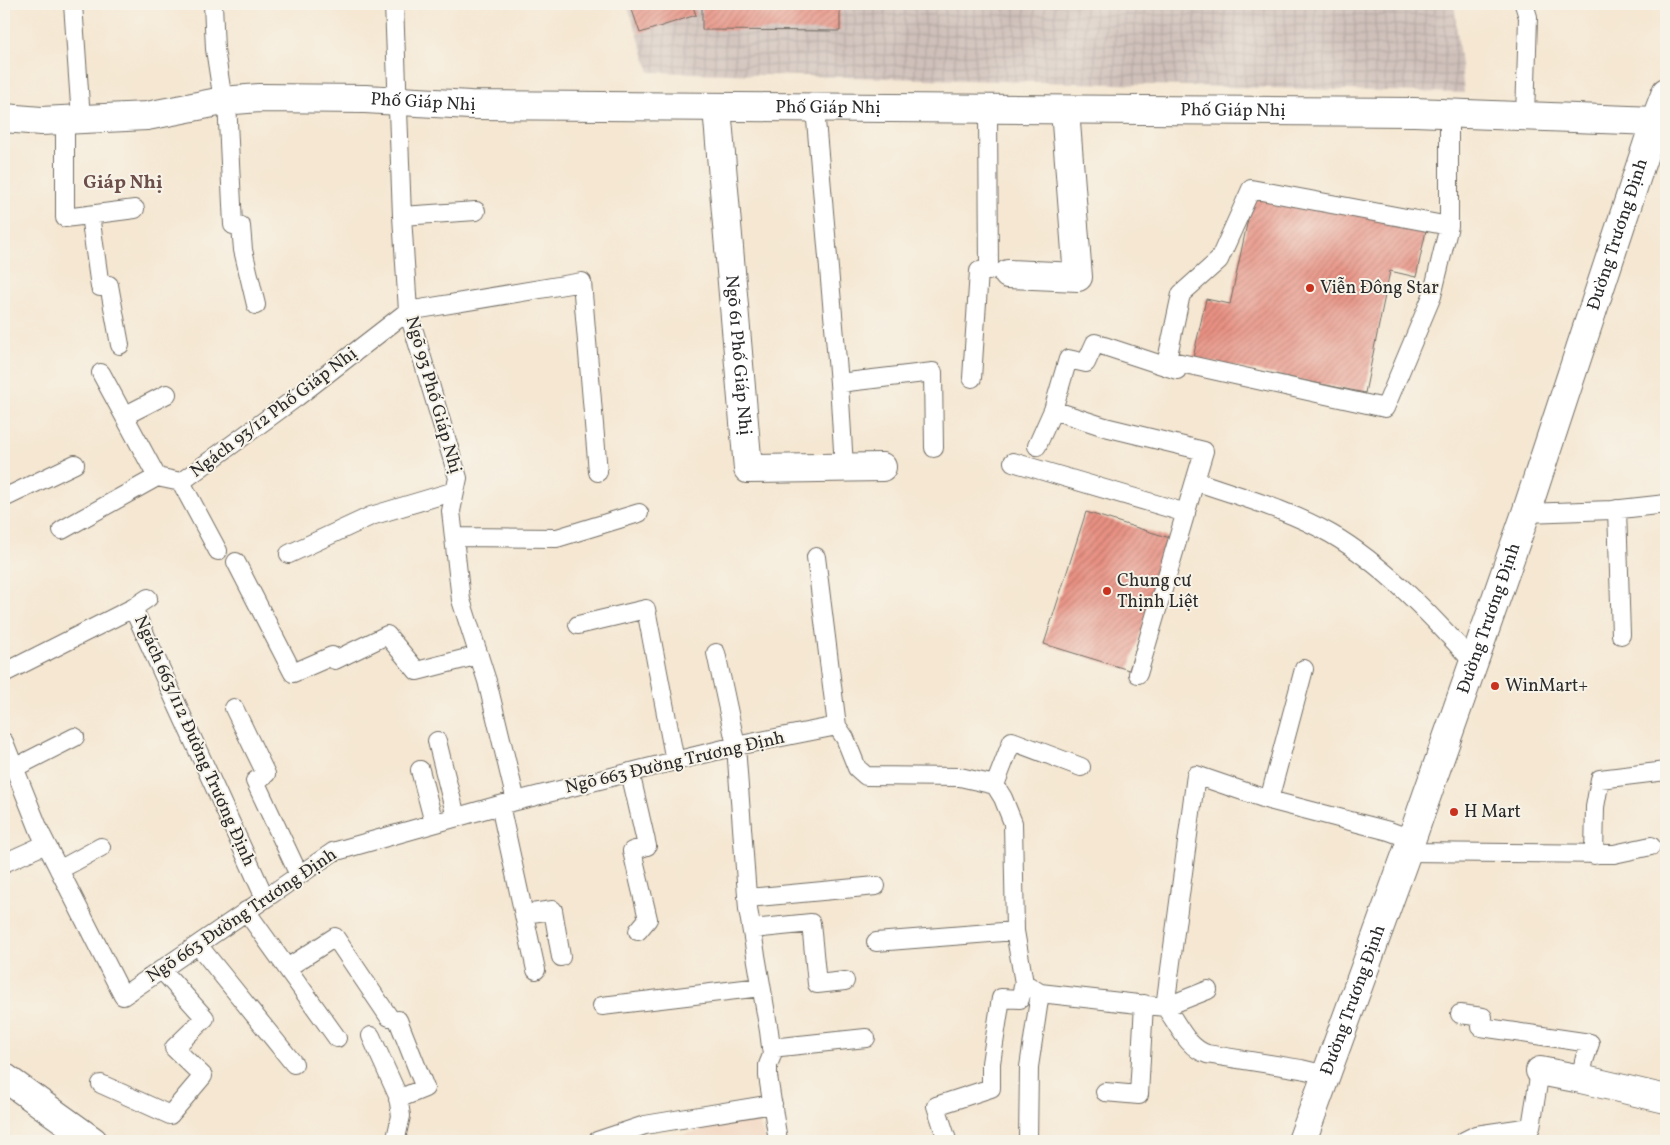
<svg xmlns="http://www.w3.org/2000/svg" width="1670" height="1145" font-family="Vollkorn,serif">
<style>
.built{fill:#f2d4be}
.industrial{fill:url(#industrial-grid)}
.building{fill:url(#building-hatch)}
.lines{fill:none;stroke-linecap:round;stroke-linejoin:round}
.lane-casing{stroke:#726d65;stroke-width:20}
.street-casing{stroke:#726d65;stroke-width:30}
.secondary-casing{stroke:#726d65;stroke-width:30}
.lane{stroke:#fff;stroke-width:18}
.street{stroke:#fff;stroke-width:28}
.secondary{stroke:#fff;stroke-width:28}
.poi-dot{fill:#c8321e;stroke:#f7f3e8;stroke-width:2}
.labels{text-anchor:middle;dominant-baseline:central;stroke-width:4;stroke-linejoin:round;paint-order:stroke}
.street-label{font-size:18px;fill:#2b2b2b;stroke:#f7f3e8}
.poi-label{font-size:18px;fill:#2b2b2b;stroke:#f7f3e8;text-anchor:start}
.neighbourhood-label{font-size:19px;font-weight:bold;fill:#6d4f4a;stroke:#f7f3e8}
</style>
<defs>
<pattern id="industrial-grid" width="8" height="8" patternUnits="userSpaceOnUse" patternTransform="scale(1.25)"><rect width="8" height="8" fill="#cfc0ba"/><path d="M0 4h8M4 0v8" fill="none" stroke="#b2a5a0"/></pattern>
<pattern id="building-hatch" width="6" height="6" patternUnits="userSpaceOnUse" patternTransform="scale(1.25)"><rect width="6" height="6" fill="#e89183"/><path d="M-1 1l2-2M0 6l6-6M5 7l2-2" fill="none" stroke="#bc776b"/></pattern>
</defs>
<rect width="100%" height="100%" fill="#f7f3e8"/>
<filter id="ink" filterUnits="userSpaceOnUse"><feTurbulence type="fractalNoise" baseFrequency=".02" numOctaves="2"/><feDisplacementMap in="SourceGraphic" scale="10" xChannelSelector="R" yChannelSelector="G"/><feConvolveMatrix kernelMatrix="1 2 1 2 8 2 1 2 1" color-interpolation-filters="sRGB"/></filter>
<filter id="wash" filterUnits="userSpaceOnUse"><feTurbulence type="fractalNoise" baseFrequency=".0096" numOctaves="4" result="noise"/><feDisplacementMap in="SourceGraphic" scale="20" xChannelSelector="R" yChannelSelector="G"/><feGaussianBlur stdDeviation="1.12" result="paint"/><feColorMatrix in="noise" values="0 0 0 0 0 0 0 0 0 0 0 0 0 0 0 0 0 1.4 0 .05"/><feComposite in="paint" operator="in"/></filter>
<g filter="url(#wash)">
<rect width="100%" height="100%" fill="#f5e7d2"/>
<path class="built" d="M757,1115L765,1141H662Z"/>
<path class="industrial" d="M627,4H1454L1464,93L650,72Z"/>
<g id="blocks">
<path class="building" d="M630,4H692L696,15L640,33Z
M702,4H840V31L702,30Z
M1254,191L1427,226L1416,277L1390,271L1365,393L1193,358L1206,299L1230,304Z
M1086,512L1170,538L1129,670L1044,644Z"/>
</g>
</g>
<g filter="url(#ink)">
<use href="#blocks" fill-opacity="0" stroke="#726d65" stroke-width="1"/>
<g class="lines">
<g class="lane-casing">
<path id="lane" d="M73,4L81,119
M213,4L215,49L223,101
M394,4L402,216L408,311L458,478L451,511L461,600L487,681L516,801
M1524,4L1528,17L1525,117
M227,101L233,225L241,226L243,250L256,305
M815,109L839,383L844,467
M65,120V218L135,209
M90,215L100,287L109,285L120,345
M402,216L476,211
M1449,226L1251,189L1219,260L1181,294L1167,360L1385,408L1432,296L1449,226V114
M101,373L157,477L181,482L297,397L408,311L582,282L598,472
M972,378L979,271H989L988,110
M839,383L933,372L934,448
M1053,410L1105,427L1204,451L1195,481C1241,497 1289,510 1331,534C1383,564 1433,617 1473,662
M124,416L167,394
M1037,446L1053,410L1068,359L1086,363L1095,343L1177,370
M1013,462L1186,513
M181,482L218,551
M4,498L75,464
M1617,509L1621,635
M1526,513L1612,510L1666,504
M62,530L157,477
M454,537L557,538L639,513
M289,554L371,516L455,491
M816,557L837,726
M236,562L293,673L332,656L335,660L387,635L417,671L479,655
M133,608L148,598
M578,625L646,609L675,761
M716,653L736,746L748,909L769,1031L772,1055L768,1065V1076L778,1141
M4,673L133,608L265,898
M1138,674L1195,481
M234,708L266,774L255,781L299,875
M437,741L456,817
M4,742L40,832L123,996L333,852L500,805L675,761L736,746L837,726L845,738L857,768L866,776L960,777L995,785L1003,798L1013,823L1015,931L1024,983L1040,993L1165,1007C1178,1023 1186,1047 1207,1054L1301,1069L1326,1075
M14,768L75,737
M420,770L434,823
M630,772L647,846L632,851L648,919L638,931
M995,785L1012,741L1081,767
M1269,800L1304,669
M500,805L536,970
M1407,852L1614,854L1651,846
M1594,855L1595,807L1600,779L1666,771
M4,863L46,844
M59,870L101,847
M748,898L876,886
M246,911L337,1038
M524,914L553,910L561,957
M752,929L811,923L817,984L845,981
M876,942L1015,931
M198,945L294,1064
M287,968L335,937L389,1017
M1208,990L1165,1007L1196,775L1269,800L1389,831L1411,839
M602,1006L761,987
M1460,1014L1483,1017L1481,1027L1590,1043L1584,1061L1581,1079
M371,1036L398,1096L401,1116L396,1138L399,1141
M771,1048L866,1038
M101,1084L170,1115L203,1076L174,1048L205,1018L162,970
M1105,1092L1139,1095L1144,1004
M398,1099L425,1088L398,1020
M947,1140L936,1106L991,1088V1063L1001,998L1020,999L1024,983
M597,1141L645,1125L773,1104
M1028,1141L1029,1067L1040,993
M1464,1141L1476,1135L1531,1127L1540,1071"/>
</g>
<g class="street-casing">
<g id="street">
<path id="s1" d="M717,108L748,469L882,467"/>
<path d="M1008,274L1078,277L1065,110"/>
<path d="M1540,1071L1581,1079L1666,1099"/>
</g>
</g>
<g class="secondary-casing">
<g id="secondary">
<path id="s2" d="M4,118L41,121L147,116L223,101L259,98L365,99L470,105L1414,112L1655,121"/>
<path d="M4,1077L93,1141"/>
<path id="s3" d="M1302,1141L1407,852L1526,513L1655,121L1666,92"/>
</g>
</g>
<use href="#lane" class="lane"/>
<use href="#street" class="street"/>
<use href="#secondary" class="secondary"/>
</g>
</g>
<g class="poi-dot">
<circle cx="1310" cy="288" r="5"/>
<circle cx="1107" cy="591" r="5"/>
<circle cx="1495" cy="686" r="5"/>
<circle cx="1454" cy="812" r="5"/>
</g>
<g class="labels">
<g class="street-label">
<text stroke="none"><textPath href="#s2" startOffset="421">Phố Giáp Nhị</textPath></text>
<text stroke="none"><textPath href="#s2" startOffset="826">Phố Giáp Nhị</textPath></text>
<text stroke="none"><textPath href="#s2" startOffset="1231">Phố Giáp Nhị</textPath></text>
<text stroke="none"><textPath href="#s3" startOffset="960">Đường Trương Định</textPath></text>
<text stroke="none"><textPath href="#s1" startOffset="248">Ngõ 61 Phố Giáp Nhị</textPath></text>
<text transform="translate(433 395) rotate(74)">Ngõ 93 Phố Giáp Nhị</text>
<text transform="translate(274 413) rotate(-37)">Ngách 93/12 Phố Giáp Nhị</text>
<text stroke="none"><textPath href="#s3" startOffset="555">Đường Trương Định</textPath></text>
<text transform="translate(194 741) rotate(66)">Ngách 663/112 Đường Trương Định</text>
<text transform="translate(675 763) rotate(-13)">Ngõ 663 Đường Trương Định</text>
<text transform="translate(242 916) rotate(-34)">Ngõ 663 Đường Trương Định</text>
<text stroke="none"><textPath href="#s3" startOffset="150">Đường Trương Định</textPath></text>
</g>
<g class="poi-label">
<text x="1320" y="288">Viễn Đông Star</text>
<text x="1117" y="581">Chung cư<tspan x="1117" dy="21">Thịnh Liệt</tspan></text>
<text x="1505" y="686">WinMart+</text>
<text x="1464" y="812">H Mart</text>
</g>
<g class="neighbourhood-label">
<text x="123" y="183">Giáp Nhị</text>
</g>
</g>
<rect width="1670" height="1145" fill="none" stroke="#f7f3e8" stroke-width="20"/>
</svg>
